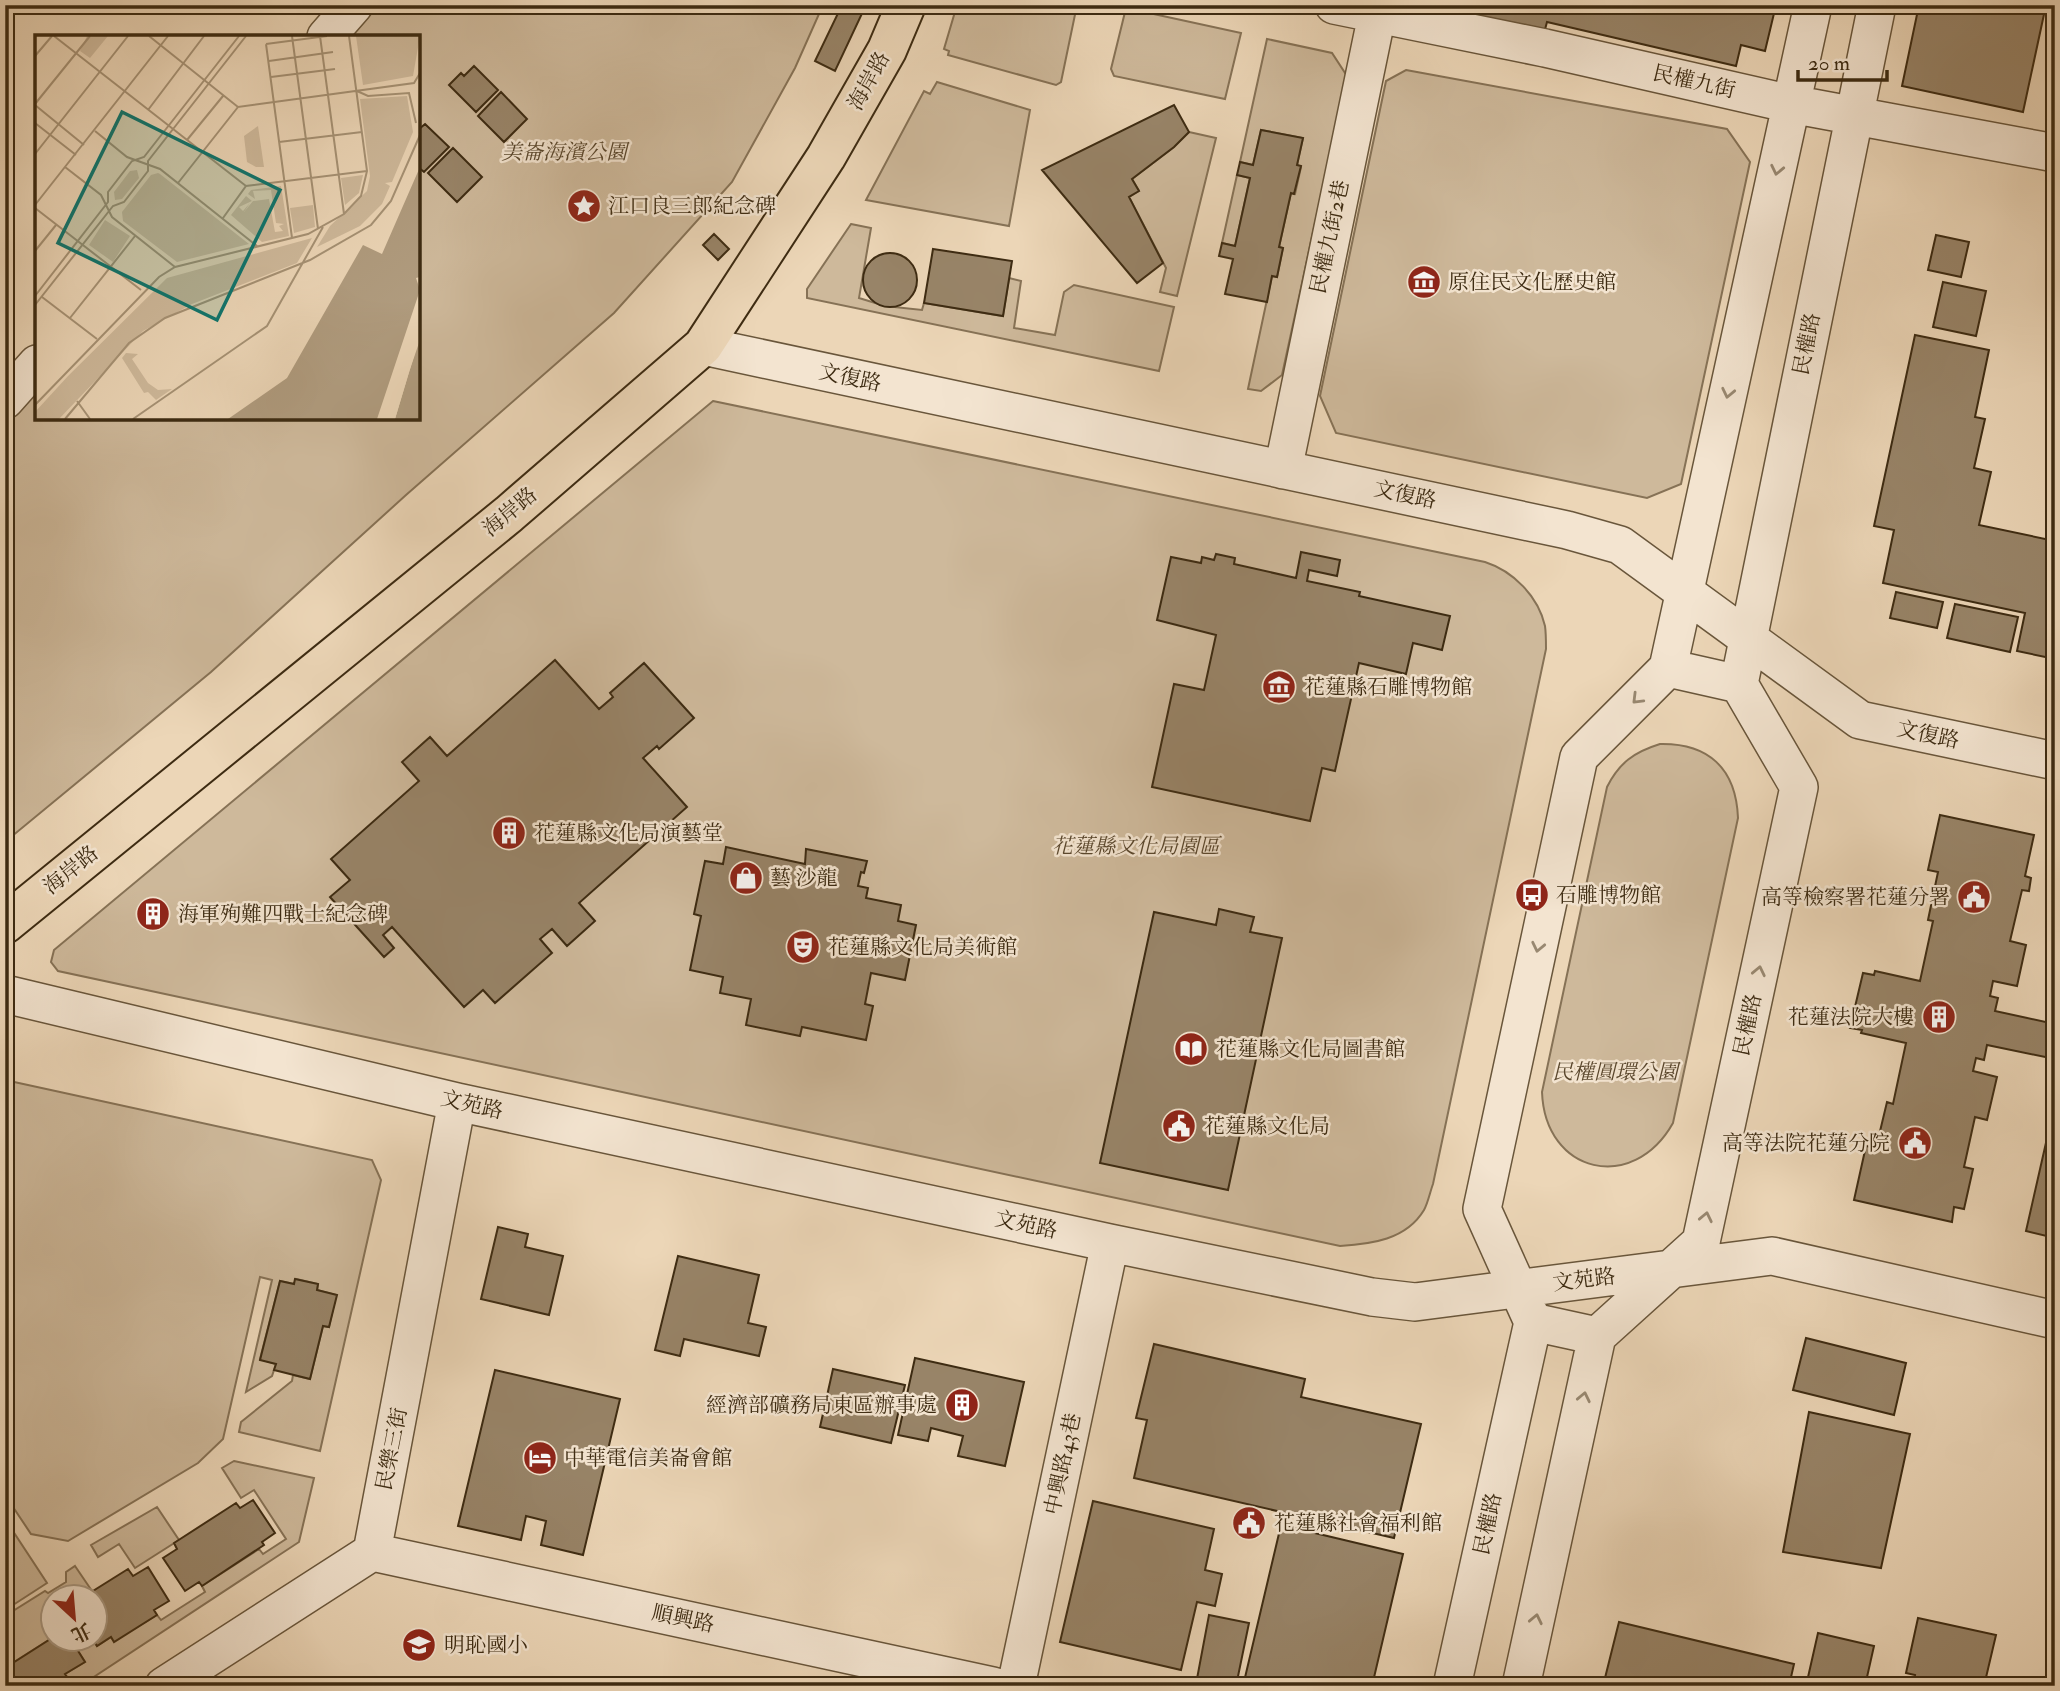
<svg xmlns="http://www.w3.org/2000/svg" width="2060" height="1691" font-family="'IM FELL Double Pica','Noto Serif TC',serif">
<style>
.green{fill:#ceb99b;stroke:#867256;stroke-width:2}
.building{fill:#988468;stroke:#3d2b12;stroke-width:2}
.lines{fill:none;stroke-linecap:round;stroke-linejoin:round}
.minor-casing{stroke:#69563b;stroke-width:40}
.major-casing{stroke:#3d2b12;stroke-width:42}
.minor{stroke:#f3e4d0;stroke-width:37}
.major{stroke:#ecd6b7;stroke-width:38}
.oneway{stroke:#988871}
.labels{text-anchor:middle;dominant-baseline:central;stroke-width:5;stroke-linejoin:round;paint-order:stroke}
.street-label{font-size:21px;fill:#3d2b12;stroke:#f3e4d0}
.park-label{font-size:21px;font-style:italic;fill:#5a472d;stroke:#f3e4d0}
.poi-label{font-size:21px;fill:#3d2b12;stroke:#f3e4d0;text-anchor:start}
.inset-road{fill:none;stroke:#a69275;stroke-width:2}
.view{fill:#0f766e;fill-opacity:0.15;stroke:#0f766e;stroke-width:3.5}
.inset-edge{fill:none;stroke:#3d2b12;stroke-width:3.5}
</style>
<rect width="100%" height="100%" fill="#ecd6b7"/>
<filter id="stains"><feTurbulence type="fractalNoise" baseFrequency=".00286" numOctaves="4"/><feColorMatrix values="0 0 0 0 .2 0 0 0 0 .09 0 0 0 0 .02 0 0 0 .5 -.17"/></filter>
<radialGradient id="worn" r=".72"><stop offset=".6" stop-color="#630" stop-opacity="0"/><stop offset="1" stop-color="#630" stop-opacity=".3"/></radialGradient>
<path class="green" d="M363,5H823L795,68L732,182L614,313L406,495L211,672L5,842V408L37,374V418H418V37H338Z
M957,5H1077L1061,82L1056,85L948,55L949,51L944,49Z
M1126,8L1241,33L1225,99L1114,76L1111,69Z
M1267,39L1332,53L1347,76L1282,375L1261,391L1248,389L1272,276L1277,277L1283,248L1279,247L1291,193L1295,194L1301,167L1297,165L1303,138L1261,130L1253,165L1240,162Z
M1406,70L1727,129L1750,162L1681,484L1647,498L1336,433L1320,396L1386,81Z
M937,82L1030,110L1009,226L866,200L924,91L930,94Z
M1189,132L1216,138L1177,296L1160,292L1166,268L1129,197L1139,191L1132,179L1174,147Z
M1237,175L1250,178L1235,246L1222,243Z
M851,224L871,228L859,298L885,306L922,310L924,303L1003,316L1009,278L1021,281L1014,328L1055,335L1064,292L1074,285L1174,307L1159,371L807,298V289Z
M713,401L1485,562C1513,571 1538,596 1545,626C1546,633 1546,641 1546,649L1433,1184C1430,1192 1428,1203 1424,1210C1406,1240 1371,1244 1340,1246L58,971L51,962L54,950Z
M1660,744C1708,743 1736,768 1738,818L1673,1123C1633,1194 1545,1174 1542,1092L1607,787C1619,763 1634,752 1660,744Z
M5,1080L372,1160L381,1180L320,1451L239,1432L241,1422L292,1381L293,1375L310,1379L323,1326L329,1327L336,1295L317,1290L318,1284L296,1279L294,1284L280,1281L260,1359L276,1364L272,1376L246,1392L272,1280L260,1277L223,1439L198,1463L68,1541L31,1534L5,1495Z
M234,1461L314,1478L299,1542L80,1686H73L65,1674L85,1662L70,1639H92L97,1646L111,1637L114,1641L157,1615L161,1620L205,1592L202,1586L259,1549L263,1554L286,1539L254,1490L241,1498L222,1468Z
M157,1507L179,1540L135,1568L119,1544L98,1557L91,1545Z
M5,1519L47,1583L10,1607L5,1600Z
M75,1566L92,1591L86,1596H52V1638L14,1662L5,1648V1616L45,1591L48,1593L66,1582V1572Z"/>
<path class="building" d="M842,5H866L835,71L815,61Z
M1419,5H1776L1765,51L1741,45L1736,66L1547,22L1543,37Z
M1919,5H2046L2023,112L1902,86Z
M474,66L498,90L476,112L449,85L461,73L464,76Z
M501,92L527,119L504,142L478,116Z
M1174,105L1189,132L1174,147L1132,179L1139,191L1129,197L1163,263L1137,283L1042,170Z
M425,124L449,147L424,172L418,167V130Z
M1261,130L1303,138L1297,165L1301,166L1294,194L1291,193L1279,247L1283,248L1277,277L1272,276L1267,302L1225,294L1233,259L1219,256L1222,243L1235,246L1250,178L1237,175L1240,162L1253,165Z
M453,148L482,177L457,202L428,173Z
M714,234L729,249L718,260L703,245Z
M1936,235L1969,242L1961,277L1928,270Z
M933,249L1012,261L1003,316L924,303Z
M863 280a27 27 0 1 1 54 0a27 27 0 1 1-54 0Z
M1943,282L1986,291L1976,336L1933,327Z
M1915,335L1989,350L1975,417L1985,419L1974,468L1991,472L1979,525L2055,541V659L2017,651L2025,613L1883,583L1894,530L1874,526Z
M1301,552L1340,560L1337,576L1309,570L1307,581L1360,592L1359,596L1450,616L1442,650L1413,643L1406,674L1359,663L1335,771L1322,768L1310,821L1152,787L1174,684L1204,690L1216,635L1157,620L1171,557L1201,563L1202,557L1214,560L1216,554L1235,558L1234,564L1296,578Z
M1896,592L1943,602L1937,628L1890,618Z
M1955,604L2018,617L2010,652L1947,638Z
M555,660L599,709L613,697L610,693L644,663L694,718L659,749L657,746L643,758L687,807L579,903L595,921L567,946L552,929L540,939L552,953L495,1003L483,990L464,1007L392,927L383,935L394,948L384,957L330,897L350,880L331,859L419,781L402,762L430,737L447,756Z
M1940,815L2034,835L2025,876L2031,878L2029,891L2022,890L2010,941L2026,945L2017,986L1993,981L1990,996L1998,998L1995,1011L2055,1024V1059L1987,1045L1984,1060L1976,1058L1973,1071L1997,1077L1987,1120L1975,1117L1964,1167L1973,1169L1964,1209L1954,1207L1952,1222L1854,1200L1866,1146L1876,1148L1887,1102L1893,1104L1906,1043L1861,1033L1862,1030L1850,1028L1863,973L1874,975L1875,971L1920,981L1933,921L1928,920L1938,872L1928,870Z
M726,847L805,864L806,849L867,861L864,873L861,872L858,886L868,888L866,898L901,905L898,921L916,925L905,980L871,973L865,1004L873,1006L866,1040L802,1027L800,1036L746,1025L751,999L720,993L723,977L690,970L701,916L694,914L705,861L723,864Z
M137 914a16 16 0 1 1 32 0a16 16 0 1 1-32 0Z
M1219,909L1254,917L1250,932L1282,938L1228,1190L1100,1163L1154,912L1216,925Z
M2055,1103V1238L2026,1231Z
M498,1227L528,1234L525,1247L563,1256L549,1315L481,1299Z
M678,1256L759,1275L748,1323L766,1327L759,1356L684,1339L680,1356L655,1350Z
M295,1279L318,1284L317,1290L337,1295L329,1327L323,1326L310,1379L274,1370L276,1364L260,1360L280,1281L294,1284Z
M1806,1338L1906,1363L1894,1415L1793,1390Z
M1154,1344L1305,1379L1301,1397L1421,1424L1394,1538L1134,1478L1147,1420L1136,1418Z
M915,1358L1024,1382L1005,1466L958,1456L963,1436L931,1428L928,1441L898,1435Z
M833,1369L905,1385L891,1443L820,1427Z
M495,1370L620,1399L583,1555L541,1545L546,1521L526,1516L521,1540L458,1526Z
M1809,1412L1910,1434L1881,1568L1783,1552Z
M253,1500L275,1533L262,1542L264,1545L202,1586L199,1582L185,1591L163,1558L177,1549L174,1543L236,1503L240,1508Z
M1093,1501L1214,1529L1205,1570L1222,1574L1215,1606L1197,1602L1181,1670L1060,1642Z
M1281,1525L1403,1554L1372,1686H1243Z
M148,1567L169,1601L154,1610L157,1615L114,1642L111,1637L97,1646L92,1638H94V1596H85L128,1569L133,1576Z
M1209,1615L1249,1623L1236,1686L1196,1684Z
M1918,1618L1996,1635L1984,1686H1966L1951,1682L1950,1686H1913L1915,1675L1906,1673Z
M1619,1622L1794,1664L1789,1686H1603Z
M1818,1633L1874,1646L1865,1686H1806Z
M52,1638H70L85,1662L65,1674L73,1686H5V1668Z"/>
<g class="lines">
<g class="minor-casing">
<path id="minor" d="M1334,5L1545,48L1791,104L2055,153
M326,37L354,5
M703,346L1567,530L1620,545L1860,720L2055,761
M5,400L37,364
M1283,470L1379,5
M1668,668L1739,684
M5,994L457,1102L1110,1243L1372,1297L1415,1302L1772,1256L2055,1320
M1533,1322L1597,1336
M372,1552L993,1686
M164,1686L372,1552L457,1102
M1016,1686L1110,1243
M1452,1686L1533,1322L1482,1209L1579,757L1668,668L1813,5
M1521,1686L1597,1336L1701,1242L1799,787L1739,684L1877,5"/>
</g>
<g class="major-casing">
<path id="major" d="M5,924L509,514L703,346L826,157L887,50L906,5"/>
</g>
<use href="#minor" class="minor"/>
<use href="#major" class="major"/>
</g>
<defs><path id="oneway-chevron" d="M-2-3.5L2.5 0L-2 3.5" fill="none" stroke-width="1.6" stroke-linecap="round" stroke-linejoin="round" transform="scale(1.75)"/></defs>
<g class="oneway">
<use href="#oneway-chevron" transform="translate(1777 170) rotate(102)"/>
<use href="#oneway-chevron" transform="translate(1728 393) rotate(102)"/>
<use href="#oneway-chevron" transform="translate(1637 699) rotate(135)"/>
<use href="#oneway-chevron" transform="translate(1538 947) rotate(102)"/>
<use href="#oneway-chevron" transform="translate(1759 971) rotate(-78)"/>
<use href="#oneway-chevron" transform="translate(1706 1217) rotate(-78)"/>
<use href="#oneway-chevron" transform="translate(1584 1397) rotate(-78)"/>
<use href="#oneway-chevron" transform="translate(1536 1619) rotate(-78)"/>
</g>
<defs>
<g id="sight-disc" transform="scale(1.75)"><circle r="9.5" fill="#8f2418" stroke="#f3e4d0"/><path d="M0-6L1.8-2.2L6-1.7L2.9 1.2L3.7 5.4L0 3.3L-3.7 5.4L-2.9 1.2L-6-1.7L-1.8-2.2Z" fill="#fff"/></g>
<g id="museum-disc" transform="scale(1.75)"><circle r="9.5" fill="#8f2418" stroke="#f3e4d0"/><path d="M0-6L6-3V-2H-6V-3ZM-5-1h2V3h-2ZM-1-1h2V3h-2ZM3-1h2V3H3ZM-6 4H6V6H-6Z" fill="#fff"/></g>
<g id="building-disc" transform="scale(1.75)"><circle r="9.5" fill="#8f2418" stroke="#f3e4d0"/><path d="M-4-6H4V6H1V3H-1V6H-4ZM-2.5-4.3h1.7v1.8h-1.7ZM.8-4.3h1.7v1.8H.8ZM-2.5-1h1.7V.8h-1.7ZM.8-1h1.7V.8H.8Z" fill="#fff"/></g>
<g id="shop-disc" transform="scale(1.75)"><circle r="9.5" fill="#8f2418" stroke="#f3e4d0"/><path d="M-5-2.5h2.3a2.7 3.5 0 0 1 5.4 0H5L5.5 6h-11ZM-1.5-2.5h3a1.5 2.3 0 0 0-3 0Z" fill="#fff"/></g>
<g id="bus-disc" transform="scale(1.75)"><circle r="9.5" fill="#8f2418" stroke="#f3e4d0"/><path d="M-5-6H5V4H4V6H2V4H-2V6H-4V4H-5ZM-3.5-4V0h7V-4ZM-3.5 1.2v1.5H-2V1.2ZM2 1.2v1.5H3.5V1.2Z" fill="#fff"/></g>
<g id="civic-disc" transform="scale(1.75)"><circle r="9.5" fill="#8f2418" stroke="#f3e4d0"/><path d="M-.6-6.5H3V-4.5H.6V-3L4-1V1h2V6H-6V1h2V-1L-.6-3ZM-1.2 2.5V6h2.4V2.5Z" fill="#fff"/></g>
<g id="theatre-disc" transform="scale(1.75)"><circle r="9.5" fill="#8f2418" stroke="#f3e4d0"/><path d="M-5-5.5Q0-4 5-5.5V0Q5 5 0 6Q-5 5-5 0ZM-3.3-2.5H-1v1.5H-3.3ZM1-2.5H3.3v1.5H1ZM-2.8 1Q0 5.5 2.8 1Z" fill="#fff"/></g>
<g id="library-disc" transform="scale(1.75)"><circle r="9.5" fill="#8f2418" stroke="#f3e4d0"/><path d="M-6-4Q-3-5.5-.7-3.5V5Q-3 3-6 4ZM6-4Q3-5.5 .7-3.5V5Q3 3 6 4Z" fill="#fff"/></g>
<g id="hotel-disc" transform="scale(1.75)"><circle r="9.5" fill="#8f2418" stroke="#f3e4d0"/><path d="M-6-4.5h1.5V1H6V5H4.5V3h-9V5H-6ZM-4 0a1.8 1.8 0 1 1 3.6 0ZM.5 0V-2.5h3Q6-2.5 6 0Z" fill="#fff"/></g>
<g id="school-disc" transform="scale(1.75)"><circle r="9.5" fill="#8f2418" stroke="#f3e4d0"/><path d="M0-5L7-2L0 1L-7-2ZM-4 1L0 2.5L4 1V4Q0 6-4 4Z" fill="#fff"/></g>
</defs>
<g fill-rule="evenodd">
<use href="#sight-disc" x="584" y="206"/>
<use href="#museum-disc" x="1424" y="282"/>
<use href="#museum-disc" x="1279" y="687"/>
<use href="#building-disc" x="509" y="833"/>
<use href="#shop-disc" x="746" y="878"/>
<use href="#bus-disc" x="1532" y="895"/>
<use href="#civic-disc" x="1974" y="897"/>
<use href="#building-disc" x="153" y="914"/>
<use href="#theatre-disc" x="803" y="947"/>
<use href="#building-disc" x="1939" y="1017"/>
<use href="#library-disc" x="1191" y="1049"/>
<use href="#civic-disc" x="1179" y="1126"/>
<use href="#civic-disc" x="1915" y="1143"/>
<use href="#building-disc" x="962" y="1405"/>
<use href="#hotel-disc" x="540" y="1458"/>
<use href="#civic-disc" x="1249" y="1523"/>
<use href="#school-disc" x="419" y="1645"/>
</g>
<g class="labels">
<g class="street-label">
<text transform="translate(869 81) rotate(-61)">海岸路</text>
<text transform="translate(1694 82) rotate(13)">民權九街</text>
<text transform="translate(1330 237) rotate(-78)">民權九街2巷</text>
<text transform="translate(1807 344) rotate(-79)">民權路</text>
<text transform="translate(850 378) rotate(12)">文復路</text>
<text transform="translate(1405 495) rotate(12)">文復路</text>
<text transform="translate(510 512) rotate(-40)">海岸路</text>
<text transform="translate(1928 735) rotate(12)">文復路</text>
<text transform="translate(71 870) rotate(-39)">海岸路</text>
<text transform="translate(1748 1025) rotate(-78)">民權路</text>
<text transform="translate(472 1105) rotate(13)">文苑路</text>
<text transform="translate(1026 1225) rotate(12)">文苑路</text>
<text transform="translate(1584 1280) rotate(-7)">文苑路</text>
<text transform="translate(392 1449) rotate(-79)">民樂三街</text>
<text transform="translate(1063 1464) rotate(-78)">中興路43巷</text>
<text transform="translate(1488 1524) rotate(-78)">民權路</text>
<text transform="translate(683 1619) rotate(12)">順興路</text>
</g>
<g class="park-label">
<text x="564" y="152">美崙海濱公園</text>
<text x="1136" y="846">花蓮縣文化局園區</text>
<text x="1615" y="1072">民權圓環公園</text>
</g>
<g class="poi-label">
<text x="608" y="206">江口良三郎紀念碑</text>
<text x="1448" y="282">原住民文化歷史館</text>
<text x="1304" y="687">花蓮縣石雕博物館</text>
<text x="534" y="833">花蓮縣文化局演藝堂</text>
<text x="770" y="878">藝 沙龍</text>
<text x="1556" y="895">石雕博物館</text>
<text x="1950" y="897" text-anchor="end">高等檢察署花蓮分署</text>
<text x="178" y="914">海軍殉難四戰士紀念碑</text>
<text x="828" y="947">花蓮縣文化局美術館</text>
<text x="1914" y="1017" text-anchor="end">花蓮法院大樓</text>
<text x="1216" y="1049">花蓮縣文化局圖書館</text>
<text x="1204" y="1126">花蓮縣文化局</text>
<text x="1890" y="1143" text-anchor="end">高等法院花蓮分院</text>
<text x="937" y="1405" text-anchor="end">經濟部礦務局東區辦事處</text>
<text x="564" y="1458">中華電信美崙會館</text>
<text x="1274" y="1523">花蓮縣社會福利館</text>
<text x="444" y="1645">明恥國小</text>
</g>
</g>
<g transform="translate(35 35)">
<rect width="385" height="385" fill="#ecd6b7"/>
<path d="M52,1H73L55,23L45,16ZM321,1H385L378,41L328,50ZM372,61L378,97L357,147L350,148L355,151L347,169L325,191L282,212L295,191L332,156L335,141L325,64ZM223,91L229,132H221L212,127L209,101ZM95,136L102,135L104,143L87,164L80,165L79,157ZM123,138L125,139L214,209L142,227L88,186L87,177L116,140ZM328,140L324,158L310,170L306,143ZM246,151L254,201L227,207L196,180L211,161L217,166L204,172L208,176L215,168L209,177L218,166L234,164L240,197L248,196L244,191L249,189L241,188L236,155L218,156L220,164L213,159L216,155ZM278,170L280,192L259,198L255,173ZM70,185L95,201L78,227L54,210ZM277,203L262,228L157,269L108,296L24,384H0V377L33,341L132,243ZM91,318L103,319L97,324L113,348L123,355L137,354L121,365L113,357L109,358L87,323Z" fill="#ceb99b"/>
<path d="M385,132V242L381,243L385,255L342,384H193L252,343L328,210L347,219ZM385,305V384H360L374,337Z" fill="#b09c7f"/>
<path d="M385,301L360,384H356L382,303Z" fill="#ecd6b7"/>
<path class="inset-road" d="M19,1L211,151M114,1L203,72L379,48L385,38M257,1L283,194M285,1L309,179M231,9L257,203M231,9L292,1M0,21L17,1M234,26L298,17M236,42L300,34M322,56L333,61L374,58L381,88M0,69L55,1M0,70L49,110M113,75L169,1M0,88L41,120M60,96L92,122L125,134L222,211M152,105L188,61M244,107L327,97M0,119L93,1M30,132L66,160L77,182L140,232M143,148L203,72M0,170L133,1M0,173L106,255M188,183L211,151L332,136M0,216L21,190M0,261L73,167V157L97,126L109,122L204,1M7,262L62,304M0,270L78,171L89,167L113,136V126L211,1M35,283L100,201M42,366L55,384M0,370L124,242L140,232L273,199L309,179L326,161L332,136L314,1M30,384L94,308L130,283L275,225L336,190L356,166L385,100M98,384L232,291L288,192"/>
<path class="view" d="M87,77L245,155L182,285L23,208Z"/>
<rect width="385" height="385" class="inset-edge"/>
</g>
<rect width="2060" height="1691" fill="none" stroke="#ecd6b7" stroke-width="28"/>
<rect x="7" y="7" width="2046" height="1677" fill="none" stroke="#3d2b12" stroke-width="3.5"/>
<rect x="14" y="14" width="2032" height="1663" fill="none" stroke="#3d2b12" stroke-width="2"/>
<g transform="translate(74 1618) rotate(154)"><circle r="33" fill="#f3e4d0" stroke="#aa9a84" stroke-width="2"/>
<path d="M0-5L12 26L0 18L-12 26Z" fill="#8f2418"/>
<text y="-10" font-size="19" font-weight="bold" text-anchor="middle" fill="#3d2b12">北</text>
</g>
<path d="M1798 70v10h89v-10" fill="none" stroke="#3d2b12" stroke-width="3.5"/>
<text x="1808" y="70" font-size="21" fill="#3d2b12" stroke="#f3e4d0" stroke-width="5" paint-order="stroke">20 m</text>
<rect width="100%" height="100%" filter="url(#stains)"/>
<rect width="100%" height="100%" fill="url(#worn)"/>
</svg>
